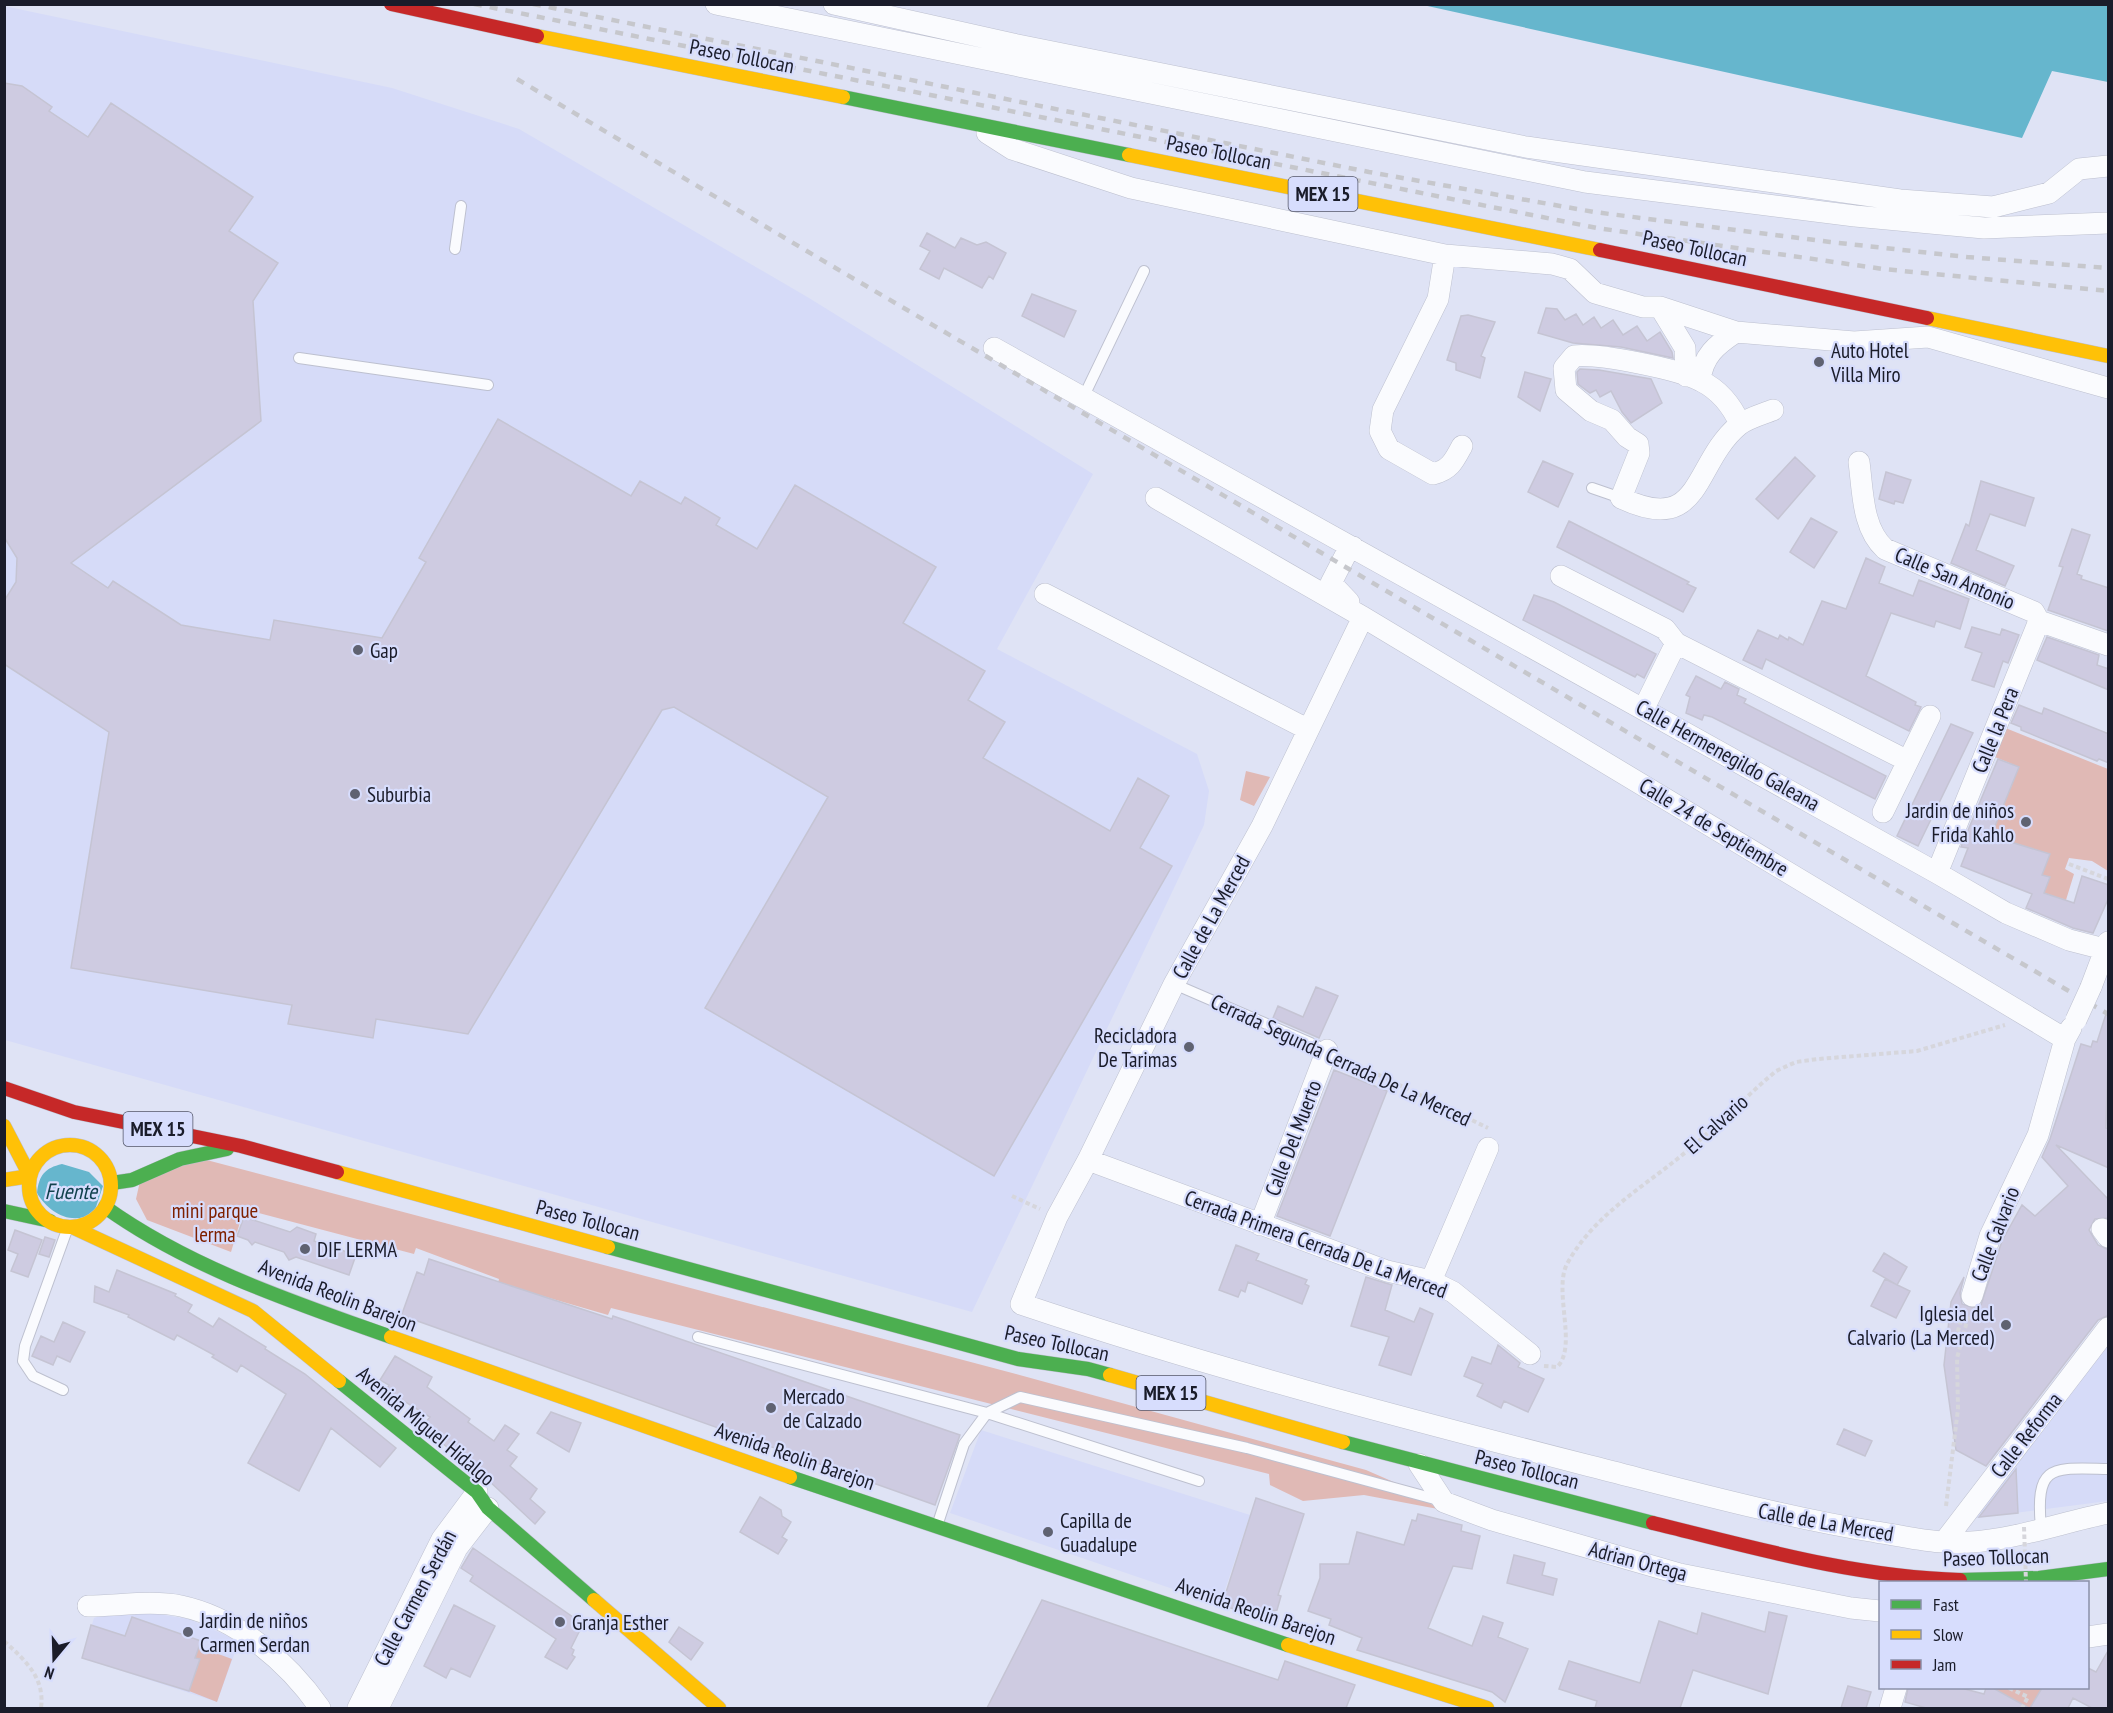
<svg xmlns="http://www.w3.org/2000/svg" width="2113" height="1713" font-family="'PT Sans Narrow',sans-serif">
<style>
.built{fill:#d6dbf8}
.green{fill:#e0b9b5}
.water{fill:#66b6cd}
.building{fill:#cecbe1;stroke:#c5c4d3;stroke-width:1.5}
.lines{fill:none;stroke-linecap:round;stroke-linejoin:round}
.lane-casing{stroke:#bdc0cf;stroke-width:12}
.street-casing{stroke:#bdc0cf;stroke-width:22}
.fast-casing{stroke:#bdc0cf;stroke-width:15}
.slow-casing{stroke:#bdc0cf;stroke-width:15}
.jam-casing{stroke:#bdc0cf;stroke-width:15}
.path{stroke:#d6d6dc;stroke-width:4;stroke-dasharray:4.5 3;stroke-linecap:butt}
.lane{stroke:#fafbfe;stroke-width:10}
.street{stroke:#fafbfe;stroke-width:21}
.fast{stroke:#4caf50;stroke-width:14}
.slow{stroke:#ffc107;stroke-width:14}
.jam{stroke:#c62828;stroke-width:14}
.rail{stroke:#c6c7cc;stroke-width:4.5;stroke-dasharray:8 8;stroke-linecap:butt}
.street-bridge-casing{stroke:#bdc0cf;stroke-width:22;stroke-linecap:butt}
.jam-bridge-casing{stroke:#c2c3cc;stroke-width:15;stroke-linecap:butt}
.path-bridge{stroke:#d6d6dc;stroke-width:4;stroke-dasharray:4.5 3;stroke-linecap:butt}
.street-bridge{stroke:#fafbfe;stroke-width:21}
.jam-bridge{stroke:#c62828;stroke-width:14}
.poi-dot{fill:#5f6271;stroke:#d7ddfd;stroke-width:2}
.labels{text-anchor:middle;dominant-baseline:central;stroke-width:4.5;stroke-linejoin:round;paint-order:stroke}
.shield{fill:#d7ddfd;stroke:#535669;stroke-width:1.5}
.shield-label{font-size:20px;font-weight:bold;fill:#1a1c2a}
.street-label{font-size:21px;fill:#1a1c2a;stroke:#d7ddfd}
.poi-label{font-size:21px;fill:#1a1c2a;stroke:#d7ddfd;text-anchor:start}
.park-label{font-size:21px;fill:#7e2000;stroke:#d7ddfd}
.water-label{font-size:22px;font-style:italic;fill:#12424e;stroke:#d7ddfd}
</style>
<rect width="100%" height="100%" fill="#dfe3f5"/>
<path class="built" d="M4,6L392,88L519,129L809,298L1093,474L997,649L1197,754L1209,791L1204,825L972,1312L5,1040Z
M2108,1336V1501L1976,1518Z
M981,1430L1250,1515L1220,1605L950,1513Z
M151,1613L189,1619L239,1641L217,1702L82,1658L94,1618L102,1615Z"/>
<path class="green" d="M2003,727L2108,769V871L2092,861L2069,858L2065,869L2074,874L2066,900L2034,890L2050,854L1991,836L2019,767L1990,755Z
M1246,771L1270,777L1254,806L1240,800Z
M199,1158L1016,1374L1366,1470L1412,1490L1438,1509L1364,1495L1303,1501L1270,1485L1269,1474L611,1308L608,1315L498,1283L499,1279L416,1248L414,1254L244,1209L231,1252L147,1220L136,1199L140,1181Z
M199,1647L232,1659L217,1702L189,1691L200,1659L195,1658Z
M1993,1688H2042L2030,1708H2012L2016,1701Z"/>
<path class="water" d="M1423,5H2108V82L2052,71L2022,138Z
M62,1164L89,1172L103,1186L94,1213C71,1226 49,1213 37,1193C39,1175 45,1168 62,1164Z"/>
<path class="building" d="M4,83L22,86L52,107L49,111L88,137L111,103L253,197L229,231L278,263L253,301L261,421L71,563L108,588L113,581L181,625L270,640L274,620L382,638L426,562L419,558L498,419L631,496L640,481L681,504L685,497L720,518L716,525L757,549L795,485L936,567L903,623L985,671L968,700L1005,722L983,758L1110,831L1138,778L1169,796L1140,848L1172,866L994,1176L705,1008L828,797L674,707L662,710L468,1034L376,1019L373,1038L288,1024L292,1005L71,968L109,732L4,664V601L16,582L17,558L4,537Z
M927,233L955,248L961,238L977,245L986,242L1006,253L993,279L989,276L982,288L944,268L939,279L920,269L930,251L920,246Z
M1032,294L1076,311L1064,337L1022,316Z
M1546,308L1557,309L1565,320L1576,314L1583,325L1594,317L1601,328L1613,320L1623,335L1637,326L1647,341L1660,332L1672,352L1673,358L1621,347L1573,343L1538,333Z
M1468,315L1495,322L1481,356L1485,358L1480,378L1456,370V363L1447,360L1461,316Z
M1580,369L1599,370L1651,379L1662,403L1631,423L1622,412L1611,391L1600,397L1596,390L1590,393L1578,384L1577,372Z
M1525,372L1551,379L1540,411L1518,397Z
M1795,457L1815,476L1778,519L1756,499Z
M1543,461L1573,474L1558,507L1528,492Z
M1886,472L1911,480L1903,503L1895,501L1894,504L1879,499Z
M1981,481L2034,498L2025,526L1990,514L1976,550L2014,566L2005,586L1951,563L1966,524L1969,526Z
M1811,518L1837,532L1814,568L1790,552Z
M1569,521L1689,582L1687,584L1696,588L1683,612L1557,547Z
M2072,529L2090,535L2077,574L2082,576L2081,579L2109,588L2108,631L2048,610L2063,567L2059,566Z
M1866,558L1885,567L1879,583L1913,596L1919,580L1969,599L1960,629L1936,621L1934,627L1891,613L1866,676L1916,702L1915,705L1921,707L1909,731L1766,659L1762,669L1743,660L1758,630L1778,639L1780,635L1788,640L1789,637L1803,645L1822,601L1846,609Z
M1534,595L1554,602L1656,654L1644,678L1637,674L1635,677L1523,620Z
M1972,627L2000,635L2002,629L2019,635L2008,663L2003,661L1994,687L1972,680L1982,653L1965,647Z
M2047,637L2099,655L2097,665L2109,669V690L2037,660Z
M1696,676L1721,689L1725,682L1739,689L1737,695L1746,699L1744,703L1886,776L1875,799L1712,717L1704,715L1702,720L1686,713L1690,697L1686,695Z
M2019,705L2042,714L2044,708L2109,734V763L2099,759L2097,761L2021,730V727L2011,723Z
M1951,724L1973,733L1918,846L1897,836Z
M1998,759L2019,767L1991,836L2050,854L2042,875L2050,877L2044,893L2074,903L2082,876L2109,885V897L2093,933L2073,928L2026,908L2032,894L1961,866L1968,848L1961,847Z
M1316,987L1338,996L1319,1038L1273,1018L1278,1006L1303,1017Z
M2106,1014L2109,1015L2106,1128L2109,1129V1168L2056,1145L2109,1200V1218L2095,1219L2089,1230L2098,1245L2109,1250V1315L2098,1320L1986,1466L1956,1450L1944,1365L1951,1302L1964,1277L1960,1293L1962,1304L1974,1308L1981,1305L2002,1241L2022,1205L2035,1216L2068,1186L2042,1157L2050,1139L2081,1044L2091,1047L2093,1041L2097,1042Z
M1334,1070L1387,1091L1330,1236L1277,1216Z
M244,1217L290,1232L297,1227L316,1234L314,1241L356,1255L349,1275L296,1257L289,1260L284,1252L255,1242L252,1245L248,1240L237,1236Z
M15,1230L42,1240L28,1277L11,1271L18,1254L8,1250Z
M45,1237L55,1240L49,1257L39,1254Z
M1236,1245L1259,1254L1256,1260L1307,1280L1305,1284L1309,1286L1302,1304L1248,1282L1245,1292L1241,1290L1238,1297L1219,1290Z
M1884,1253L1907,1267L1897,1285L1873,1271Z
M429,1259L612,1319L613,1316L960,1435L935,1505L409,1318L402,1314L417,1272L424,1275Z
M117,1270L176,1294L175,1296L192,1305L188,1312L213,1327L219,1318L266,1347L265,1349L305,1374L396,1448L380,1467L331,1428L299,1491L248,1463L286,1394L241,1365L237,1372L212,1357L214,1355L177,1335L174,1340L128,1317L129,1315L94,1302L95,1286L109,1292Z
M1366,1277L1392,1285L1385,1310L1414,1322L1420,1308L1433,1314L1411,1375L1379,1365L1389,1337L1351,1326Z
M1885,1279L1910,1291L1896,1318L1871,1306Z
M63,1322L85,1332L70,1362L57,1356L53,1365L32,1356L41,1336L54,1342Z
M1498,1345L1520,1363L1518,1367L1544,1379L1528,1412L1504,1401L1501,1408L1477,1396L1483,1384L1464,1376L1472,1357L1491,1364Z
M395,1356L432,1377L427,1387L470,1419L468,1422L494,1441L505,1425L519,1434L507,1450L517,1457L510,1466L537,1489L530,1499L545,1512L535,1524L487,1479L422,1427L430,1417L386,1390L389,1385L380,1380Z
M551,1412L581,1423L569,1452L537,1433Z
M1844,1429L1872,1441L1865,1456L1837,1444Z
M2016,1469L2018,1513L1979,1517Z
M760,1497L781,1510L782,1516L791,1522L782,1537L787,1540L778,1554L740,1532Z
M1256,1498L1304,1514L1278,1595L1281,1596L1277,1610L1272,1611L1269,1621L1222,1605Z
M1418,1514L1462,1525L1461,1531L1480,1536L1472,1569L1453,1566L1428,1628L1472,1646L1483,1616L1503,1623L1498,1637L1528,1649L1505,1702L1492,1692L1357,1650L1362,1638L1329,1625L1331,1619L1308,1611L1320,1578V1564H1349L1357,1532L1404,1545L1412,1520L1416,1521Z
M473,1548L583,1624L571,1648L574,1650L572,1655L575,1657L567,1669L545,1657L556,1639L470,1581L473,1576L461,1568Z
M1514,1555L1545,1563L1542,1575L1557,1579L1553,1595L1507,1583Z
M1042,1600L1278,1680L1285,1661L1355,1685L1346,1708H987Z
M454,1605L495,1626L470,1677L451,1668L446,1678L424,1666Z
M1769,1612L1787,1616L1768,1694L1693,1670L1680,1708H1595L1597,1701L1559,1689L1569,1661L1640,1683L1659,1621L1697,1634L1702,1613L1765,1632Z
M132,1617L201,1641L195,1658L200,1659L189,1691L82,1658L91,1625L125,1636Z
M679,1627L703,1643L691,1660L669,1642Z
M2109,1649V1708H2092L2073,1698L2068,1708H2030L2042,1688H2088V1668L2096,1672Z
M1848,1686L1871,1692L1866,1708H1841Z
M1908,1688H1961L1984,1694L1986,1688H1993L2029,1708H1926L1905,1702Z"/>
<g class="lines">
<g class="lane-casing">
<path id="lane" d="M455,249L461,206
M299,358L488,385
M1083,398L1144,271
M1592,488L1621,498
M1174,984L1327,1050
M698,1337L987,1413L1020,1397L1247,1448L1442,1501
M63,1390L33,1376L23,1361L25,1346L68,1227
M937,1526L964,1444L987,1413L1199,1481
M2041,1528C2035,1463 2052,1468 2108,1469"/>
</g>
<g class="street-casing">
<path id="street" d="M716,4L1585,182L1855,216L1984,228L2108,223
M834,4L1013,44L1526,147L1900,200L1993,207L2049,193L2079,169L2108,166
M987,133L1012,149L1131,188L1445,255L1552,264L1570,269L1595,293L1643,307H1660L1736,332L1854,342L1928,337L2108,388
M1445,255L1438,299L1383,410L1380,431L1389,449L1433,474C1450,470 1454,461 1462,446
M1660,307L1685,348L1686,376
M994,348L1937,873L2006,913L2069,940L2108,950
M1700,380C1703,356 1716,345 1736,332
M1740,424C1732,406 1719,390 1701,381C1679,369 1598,353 1574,356L1564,368L1566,390L1591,411L1612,420L1627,437L1638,444L1639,453L1621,498C1703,537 1692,464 1739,425C1748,418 1763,414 1773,410
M1859,462C1863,492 1862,528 1885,549L2034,612L2039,621L2108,645
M1156,498L1363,617L2065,1039
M1561,576L1665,629L1676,643L1906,760
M1045,594L1307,729
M1349,602L1331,583L1346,554L1353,547
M1363,617L1262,826L1174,984L1088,1160L1057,1217L1021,1304C1208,1367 1399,1417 1590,1466C1685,1490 1779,1516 1876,1532C1898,1535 1921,1541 1943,1542C2000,1546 2054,1524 2108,1513
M1644,708L1676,643
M1883,812L1930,716
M1937,873L2039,621
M2091,987L2108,942
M1088,1160L1387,1271L1431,1281L1453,1292L1530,1354
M1260,1225L1327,1050
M2102,1229L2108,1237
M1431,1281L1488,1148
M1972,1296L1990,1236L2038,1135L2065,1039L2071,1028
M1419,1464L1444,1502L1492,1520L1680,1574L1851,1608L1880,1611
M1944,1542L2108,1328
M88,1606C117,1606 152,1600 181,1606C237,1618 288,1662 320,1708
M2088,1637L2108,1634
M358,1708L442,1539L477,1492
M378,1708L457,1548L488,1508
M1890,1708L1896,1688"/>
</g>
<g class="fast-casing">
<path id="fast" d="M843,97L1129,155
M112,1183L132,1180L180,1159L227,1149
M105,1207C190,1268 293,1302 391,1337
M4,1211L50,1221
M608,1247L1018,1359L1088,1369L1110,1375
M339,1381L477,1492L488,1508L594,1600
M1343,1442L1653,1523
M790,1477L1288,1645
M1960,1580L2039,1578L2108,1569"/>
</g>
<g class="slow-casing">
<path id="slow" d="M537,36L843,97
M1129,155L1600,250
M1927,318L2108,356
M4,1126L30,1176
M29 1186a41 41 0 1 1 82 0a41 41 0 1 1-82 0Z
M337,1172L608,1247
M4,1180L30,1176
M72,1227L253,1311L339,1381
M391,1337L790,1477
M1110,1375L1343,1442
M594,1600L719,1708
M1288,1645L1487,1708"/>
</g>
<g class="jam-casing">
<path id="jam" d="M1600,250L1927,318
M4,1088L74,1112L241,1146L337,1172
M1653,1523C1755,1548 1855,1577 1960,1580"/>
</g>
<path class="path" d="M2069,864L2108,879
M1344,1058L1488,1128
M1012,1196L1040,1209
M1963,1313L1956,1338L1964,1336
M1544,1366L1557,1367C1578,1347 1553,1291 1567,1264C1592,1218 1637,1191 1676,1160C1711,1132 1742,1100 1776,1071L1796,1062L1818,1059L1917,1051L2005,1025
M1946,1506L1958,1409L1957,1358L1969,1314
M4,1641C26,1661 45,1678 41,1708
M2009,1688L2028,1697L2022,1708"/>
<use href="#lane" class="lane"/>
<use href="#street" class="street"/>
<use href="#fast" class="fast"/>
<use href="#slow" class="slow"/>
<use href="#jam" class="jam"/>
<path class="rail" d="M474,4L1597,228L1883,269L2108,291
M533,4L1369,172L1594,212L1830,242L1967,257L2108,268
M517,79L827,263L2108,1014"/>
<g class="street-bridge-casing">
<path id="street-bridge" d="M2076,1020L2091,987"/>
</g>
<g class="jam-bridge-casing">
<path id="jam-bridge" d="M391,4L537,36"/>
</g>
<path class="path-bridge" d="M2024,1527L2026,1582"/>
<use href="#street-bridge" class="street-bridge"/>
<use href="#jam-bridge" class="jam-bridge"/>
</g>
<g class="poi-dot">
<circle cx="1819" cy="362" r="6"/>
<circle cx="358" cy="650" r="6"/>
<circle cx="355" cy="794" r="6"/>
<circle cx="2026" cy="822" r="6"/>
<circle cx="1189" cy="1047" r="6"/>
<circle cx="305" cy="1249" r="6"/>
<circle cx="2006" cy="1325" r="6"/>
<circle cx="771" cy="1408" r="6"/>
<circle cx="1048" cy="1532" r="6"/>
<circle cx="560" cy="1622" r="6"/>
<circle cx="188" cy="1632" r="6"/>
</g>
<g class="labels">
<g class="shield">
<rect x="1288.5" y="177" width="69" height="34" rx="4.5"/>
<rect x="123.5" y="1112" width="69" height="34" rx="4.5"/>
<rect x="1136.5" y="1376" width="69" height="34" rx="4.5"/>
</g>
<g class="shield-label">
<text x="1323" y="194">MEX 15</text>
<text x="158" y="1129">MEX 15</text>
<text x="1171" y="1393">MEX 15</text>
</g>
<g class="street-label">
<text transform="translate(742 56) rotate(11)">Paseo Tollocan</text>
<text transform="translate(1219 152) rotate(11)">Paseo Tollocan</text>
<text transform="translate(1695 248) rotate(12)">Paseo Tollocan</text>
<text transform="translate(1955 578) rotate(23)">Calle San Antonio</text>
<text transform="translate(1995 730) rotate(-68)">Calle la Pera</text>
<text transform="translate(1728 755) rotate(29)">Calle Hermenegildo Galeana</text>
<text transform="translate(1714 827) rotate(31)">Calle 24 de Septiembre</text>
<text transform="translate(1211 917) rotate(-61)">Calle de La Merced</text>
<text transform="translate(1341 1060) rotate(25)">Cerrada Segunda Cerrada De La Merced</text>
<text transform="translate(1716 1124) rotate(-42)">El Calvario</text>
<text transform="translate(1293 1138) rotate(-69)">Calle Del Muerto</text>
<text transform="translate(588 1220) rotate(15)">Paseo Tollocan</text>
<text transform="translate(1995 1234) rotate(-69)">Calle Calvario</text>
<text transform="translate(1316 1244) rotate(20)">Cerrada Primera Cerrada De La Merced</text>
<text transform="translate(338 1295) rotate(21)">Avenida Reolin Barejon</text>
<text transform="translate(1057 1343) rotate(12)">Paseo Tollocan</text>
<text transform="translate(426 1426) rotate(40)">Avenida Miguel Hidalgo</text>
<text transform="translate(2026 1435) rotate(-52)">Calle Reforma</text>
<text transform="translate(795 1456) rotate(19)">Avenida Reolin Barejon</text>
<text transform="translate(1527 1469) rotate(14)">Paseo Tollocan</text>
<text transform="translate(1826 1522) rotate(10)">Calle de La Merced</text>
<text transform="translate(1996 1557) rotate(-2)">Paseo Tollocan</text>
<text transform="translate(1638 1561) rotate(15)">Adrian Ortega</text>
<text transform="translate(415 1598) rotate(-62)">Calle Carmen Serdán</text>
<text transform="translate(1256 1611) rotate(19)">Avenida Reolin Barejon</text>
</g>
<g class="poi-label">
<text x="1831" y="350">Auto Hotel<tspan x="1831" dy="24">Villa Miro</tspan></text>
<text x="370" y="650">Gap</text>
<text x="367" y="794">Suburbia</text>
<text x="2014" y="810" text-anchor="end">Jardin de niños<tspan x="2014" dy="24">Frida Kahlo</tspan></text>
<text x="1177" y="1035" text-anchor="end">Recicladora<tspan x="1177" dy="24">De Tarimas</tspan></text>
<text x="317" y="1249">DIF LERMA</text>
<text x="1994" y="1313" text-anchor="end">Iglesia del<tspan x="1994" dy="24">Calvario (La Merced)</tspan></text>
<text x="783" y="1396">Mercado<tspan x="783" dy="24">de Calzado</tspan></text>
<text x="1060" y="1520">Capilla de<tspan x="1060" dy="24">Guadalupe</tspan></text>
<text x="200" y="1620">Jardin de niños<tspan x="200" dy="24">Carmen Serdan</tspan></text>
<text x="572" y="1622">Granja Esther</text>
</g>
<g class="park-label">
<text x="215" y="1210">mini parque<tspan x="215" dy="24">lerma</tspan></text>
</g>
<g class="water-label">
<text x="71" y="1191">Fuente</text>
</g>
</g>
<rect width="2113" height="1713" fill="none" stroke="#1a1c2a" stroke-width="12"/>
<rect x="1879" y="1581" width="210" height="108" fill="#d7ddfd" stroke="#8b90a9" stroke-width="1.5"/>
<rect x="1891" y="1600" width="30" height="9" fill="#4caf50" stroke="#8b90a9" stroke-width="1.5"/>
<text x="1933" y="1611" font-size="18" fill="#1a1c2a">Fast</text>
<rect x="1891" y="1630" width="30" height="9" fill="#ffc107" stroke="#8b90a9" stroke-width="1.5"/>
<text x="1933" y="1641" font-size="18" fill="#1a1c2a">Slow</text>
<rect x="1891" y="1660" width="30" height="9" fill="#c62828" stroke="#8b90a9" stroke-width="1.5"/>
<text x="1933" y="1671" font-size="18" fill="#1a1c2a">Jam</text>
<g transform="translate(54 1659) rotate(199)" stroke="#d7ddfd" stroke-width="4.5" paint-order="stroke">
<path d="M0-4.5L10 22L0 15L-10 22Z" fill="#1a1c2a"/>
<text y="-9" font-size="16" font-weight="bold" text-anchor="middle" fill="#1a1c2a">N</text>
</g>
</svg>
